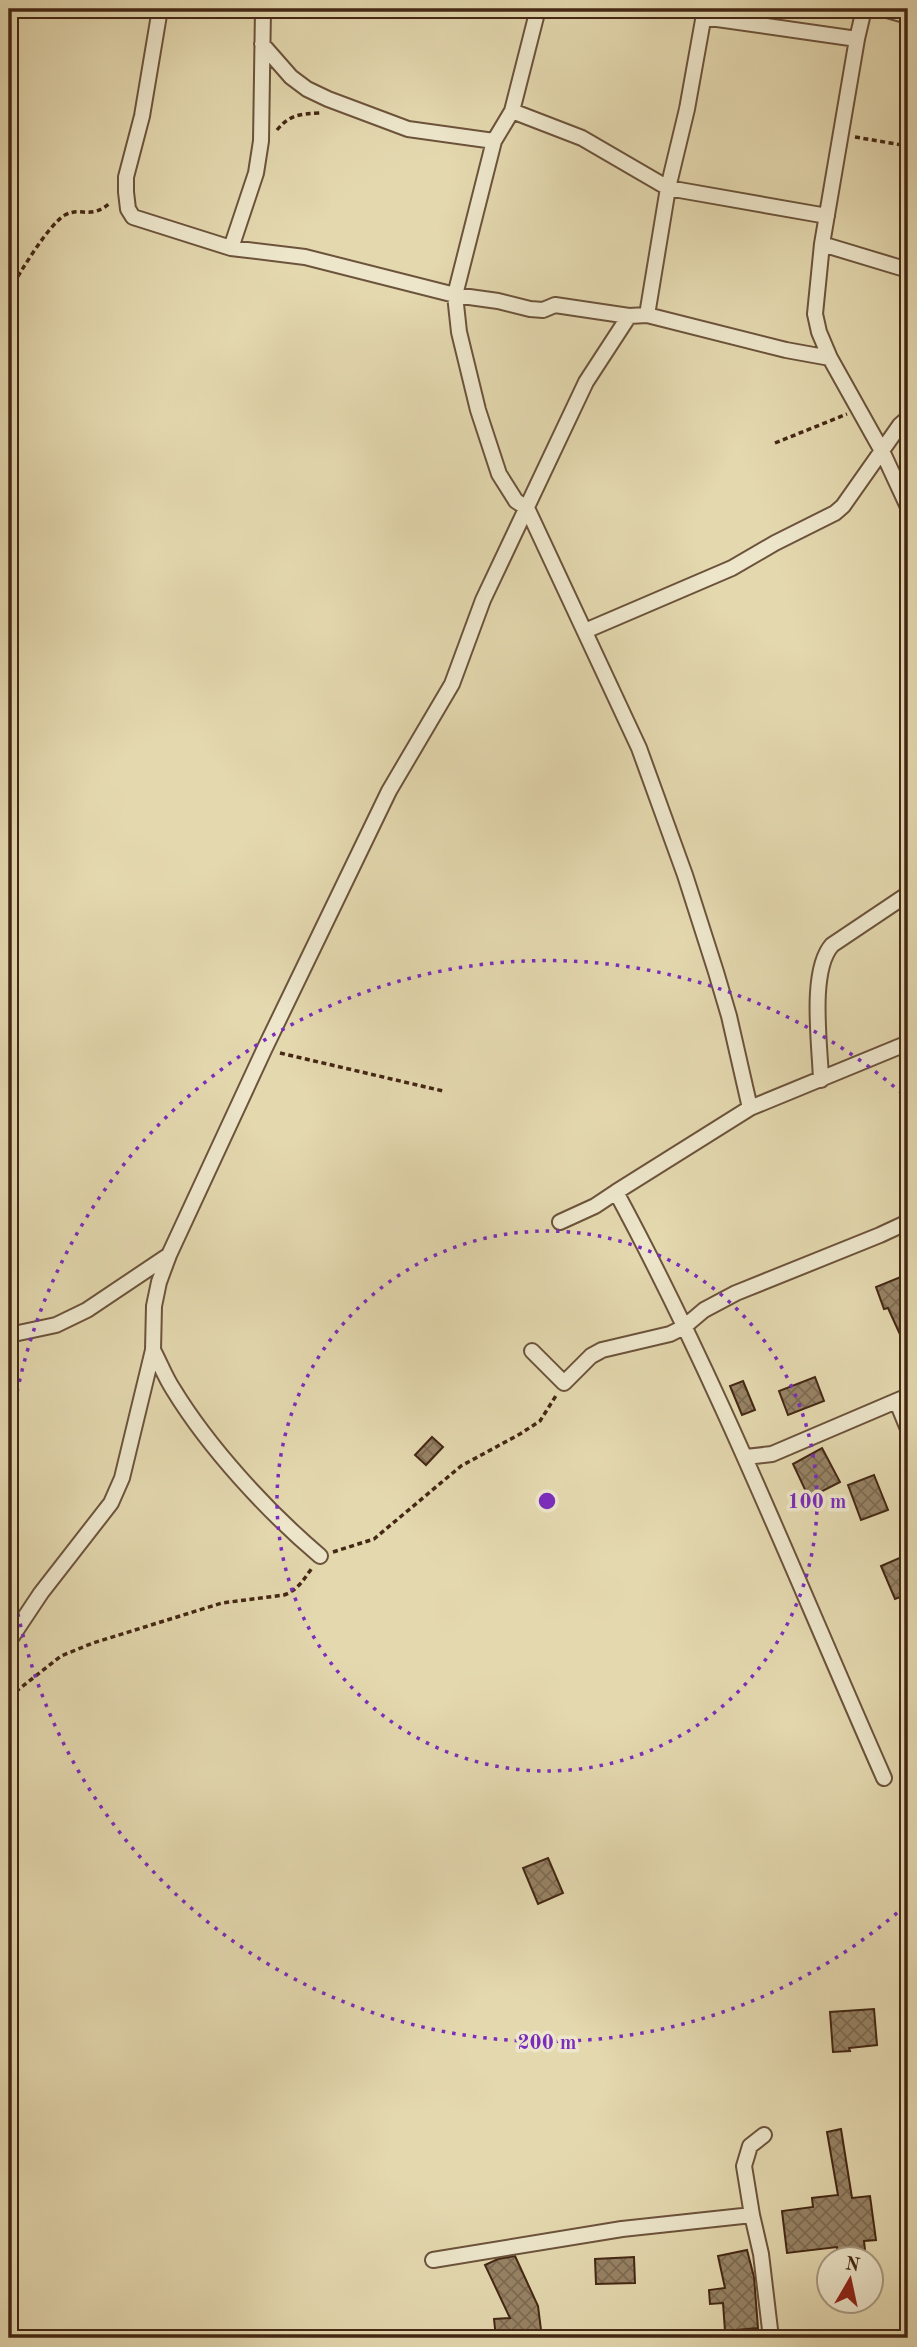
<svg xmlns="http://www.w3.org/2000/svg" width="917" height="2347" font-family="'Old Standard TT',serif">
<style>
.building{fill:url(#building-cross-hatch);stroke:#442714;stroke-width:2}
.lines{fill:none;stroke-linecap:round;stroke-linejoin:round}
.street-casing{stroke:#6c533b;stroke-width:18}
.path{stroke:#442714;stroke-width:3.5;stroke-dasharray:5 3.5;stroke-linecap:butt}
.street{stroke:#ede6cb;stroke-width:14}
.ring{fill:none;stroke:#7b2cbf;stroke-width:3.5;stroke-dasharray:3.5 7}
.centre{fill:#7b2cbf;stroke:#ede6cb;stroke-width:3.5}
.ring-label{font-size:21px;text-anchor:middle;font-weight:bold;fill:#7b2cbf;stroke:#ede6cb;stroke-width:7;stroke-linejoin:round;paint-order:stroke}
</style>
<defs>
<pattern id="building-cross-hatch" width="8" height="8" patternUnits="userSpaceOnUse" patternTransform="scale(1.75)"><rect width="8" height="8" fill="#978365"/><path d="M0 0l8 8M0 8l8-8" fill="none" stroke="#7d6b52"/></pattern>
</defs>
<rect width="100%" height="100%" fill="#e4d8af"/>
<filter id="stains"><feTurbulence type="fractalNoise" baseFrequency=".00286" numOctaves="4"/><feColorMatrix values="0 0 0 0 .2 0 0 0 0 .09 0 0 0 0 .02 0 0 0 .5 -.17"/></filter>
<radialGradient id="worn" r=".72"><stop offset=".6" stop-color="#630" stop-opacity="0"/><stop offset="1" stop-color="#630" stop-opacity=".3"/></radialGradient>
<path class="building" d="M908,1274V1352L888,1308L884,1309L876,1287Z
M815,1377L824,1401L788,1415L779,1391Z
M743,1381L755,1410L742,1415L730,1386Z
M432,1437L443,1447L426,1465L415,1455Z
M822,1448L840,1482L809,1498L793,1464Z
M874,1475L888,1510L861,1520L848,1485Z
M904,1556L908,1566V1594L895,1599L881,1566Z
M548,1858L563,1893L538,1904L523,1868Z
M874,2009L877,2045L849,2048L850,2051L833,2052L830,2012Z
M841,2129L852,2198L870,2196L876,2240L864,2241L866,2259H838L837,2247L787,2253L782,2211L813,2207L812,2198L838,2195L827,2132Z
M747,2250L754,2277L758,2328L725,2331L723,2303L710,2304L709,2290L725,2288L718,2256Z
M515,2256L538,2306L542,2338H496L494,2319L510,2318L485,2265L498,2259Z
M634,2257L635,2283L596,2284L595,2259Z"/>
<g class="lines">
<g class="street-casing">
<path id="street" d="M160,9L142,116L126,177V192L128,209L133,217L231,248L305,257L455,295L498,301L530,309L543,310L555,305L629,316L647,315L786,350L830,358
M538,9L512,111L494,141L455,295L459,332L478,410L499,474L516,501L527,508L639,748L685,875L716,972L729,1016L750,1108
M864,9L857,39L822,244L815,314L819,332L830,358L882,451L908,507
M884,9L908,16
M703,17L857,39
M262,44L291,77L307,89L328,99L408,129L494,141
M512,111L582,138L668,188L827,216
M822,244L908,270
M231,248L256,173L261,141L263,9
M647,315L668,188L687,109L705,9
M585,631L732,568L775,543L835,513L843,506L900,425L908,418
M821,1080C820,1045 809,971 832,945L908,894
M560,1222L595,1206L616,1192
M9,1335L56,1325L87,1310L169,1255
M153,1350C160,1363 165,1377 173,1389C209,1448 267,1511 320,1556
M532,1351L564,1383L591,1356L602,1350L670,1334L684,1327L704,1310L736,1293L880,1235L908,1222
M897,1402L908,1429
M746,1457L772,1454L908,1396
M9,1641L41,1593L111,1503L122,1478L153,1350L154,1306L159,1282L169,1255L264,1050L389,791L452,684L483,600L586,382L629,316
M884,1778C797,1581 718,1381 616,1192L750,1108L908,1043
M752,2215L744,2166L750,2146L764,2135
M433,2260L622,2229L752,2215L761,2254L771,2338"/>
</g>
<path class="path" d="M277,130C290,114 301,114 320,113
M855,137L908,146
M9,291C20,273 48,225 65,215C82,206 90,221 111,202
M775,443L847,414
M280,1053L443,1091
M333,1552L374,1539L461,1466L520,1434L540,1421L557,1394
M9,1697L61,1656L93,1643L222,1603L284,1595C298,1590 304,1579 312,1568"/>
<use href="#street" class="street"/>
</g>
<g class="ring">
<circle cx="547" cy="1501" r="270"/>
<path d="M905 1906A541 541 0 0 1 9 1558M9 1444A541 541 0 0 1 905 1096"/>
</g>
<circle cx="547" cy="1501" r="10" class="centre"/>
<g class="ring-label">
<text x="817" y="1508">100 m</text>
<text x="547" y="2049">200 m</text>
</g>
<rect width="917" height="2347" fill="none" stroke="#e4d8af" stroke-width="35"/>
<rect x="10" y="10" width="896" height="2326" fill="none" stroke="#442714" stroke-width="3.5"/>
<rect x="18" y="18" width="882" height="2312" fill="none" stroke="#442714" stroke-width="2"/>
<g transform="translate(850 2280) rotate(9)"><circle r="33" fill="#ede6cb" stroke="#a99a82" stroke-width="2"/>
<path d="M0-5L12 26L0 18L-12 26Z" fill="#8f2418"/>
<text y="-10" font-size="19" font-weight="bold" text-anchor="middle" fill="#442714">N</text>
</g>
<rect width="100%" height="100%" filter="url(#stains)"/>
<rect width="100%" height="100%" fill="url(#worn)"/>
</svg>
